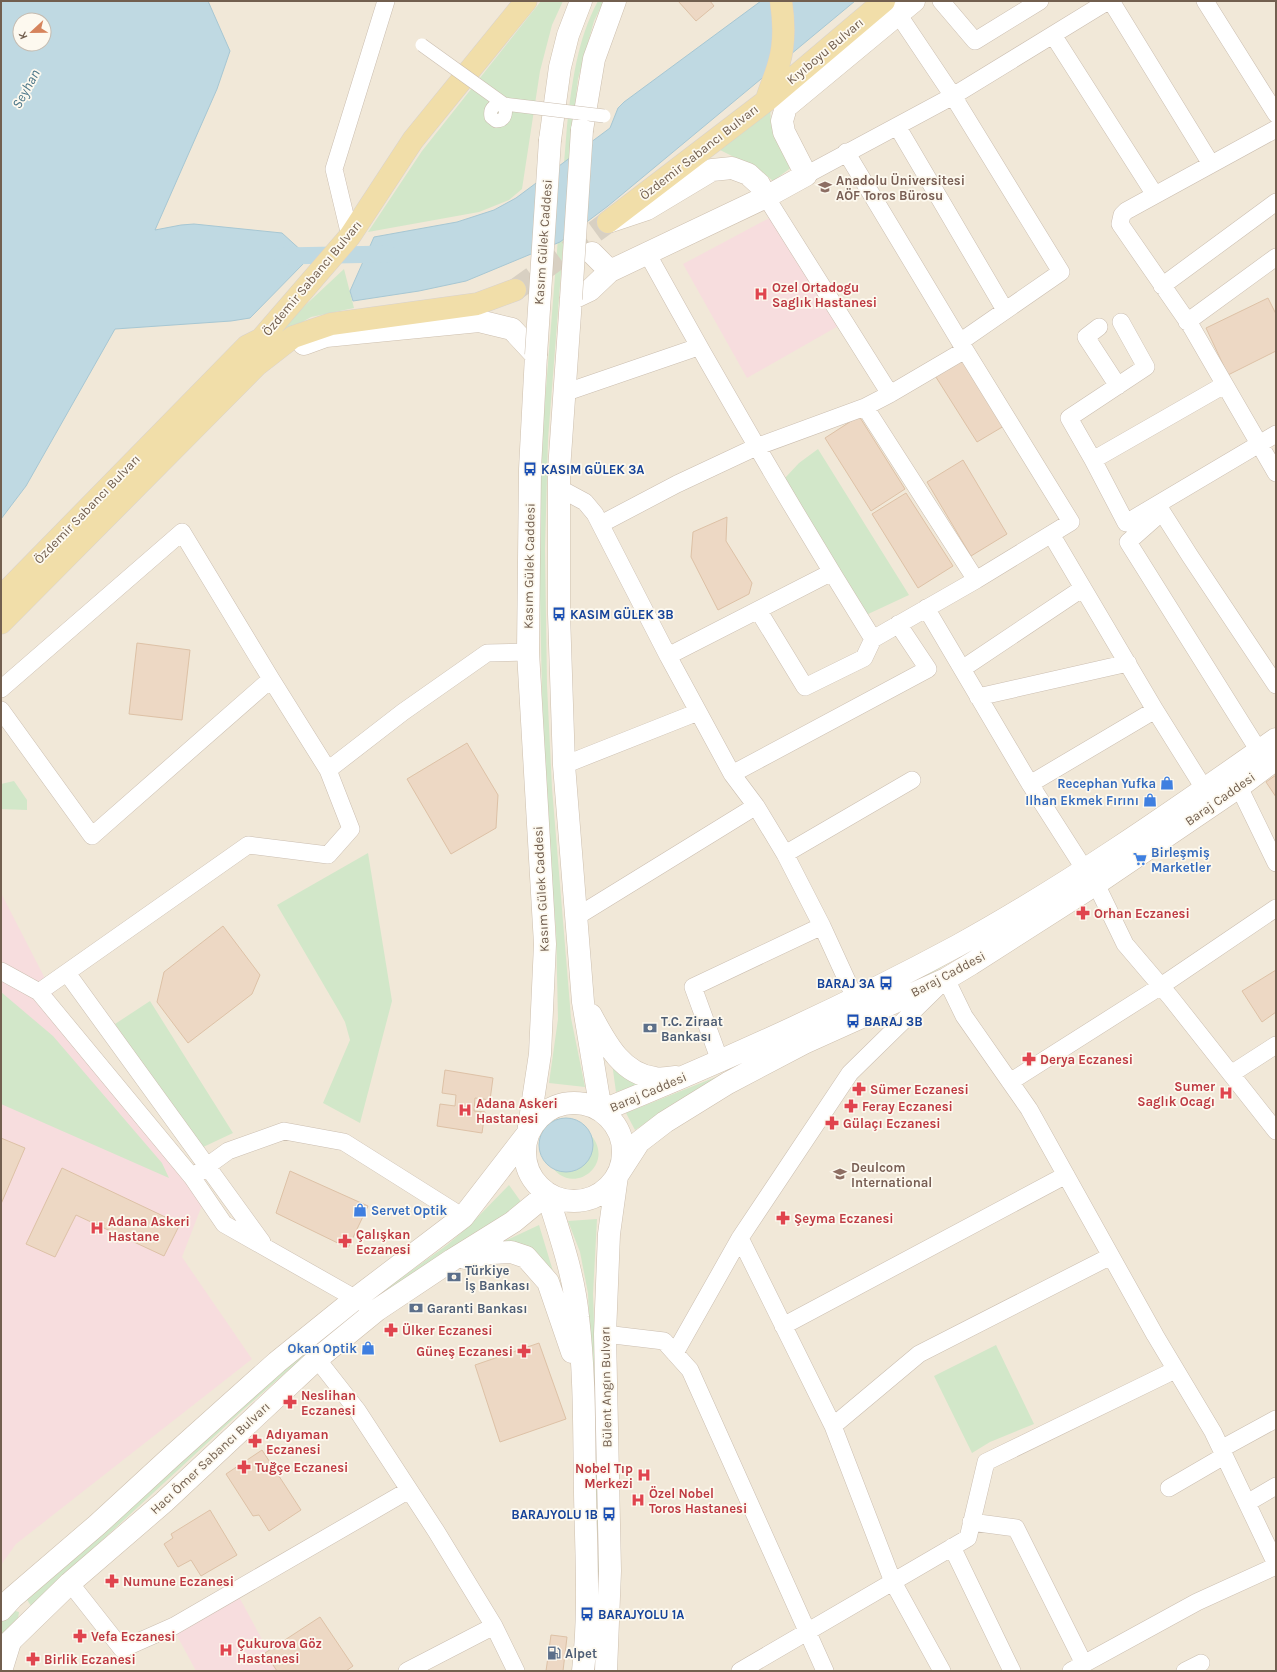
<svg xmlns="http://www.w3.org/2000/svg" width="1277" height="1672" font-family="Karla,sans-serif">
<style>
.residential{fill:#f1e8d8;fill-rule:evenodd}
.medical{fill:#f7ddde}
.green{fill:#d2e7c9}
.water{fill:#bfd9e2;stroke:#a7c7d3;fill-rule:evenodd}
.lines{fill:none;stroke-linecap:round;stroke-linejoin:round}
.canal{stroke:#bfd9e2;stroke-width:17}
.building{fill:#edd8c4;stroke:#ddc1a6}
.primary-tunnel{stroke:#d8d0c2;stroke-width:22;stroke-dasharray:22 11;stroke-linecap:butt}
.minor-casing{stroke:#cbbeb0;stroke-width:18}
.tertiary-casing{stroke:#cbbeb0;stroke-width:23}
.secondary-casing{stroke:#cdbfae;stroke-width:23}
.primary-casing{stroke:#d8d2ce;stroke-width:23}
.minor{stroke:#fff;stroke-width:17}
.tertiary{stroke:#fff;stroke-width:22}
.secondary{stroke:#fff;stroke-width:22}
.primary{stroke:#f1dea9;stroke-width:22}
.pedestrian-bridge-casing{stroke:#cbbeb0;stroke-width:14;stroke-linecap:butt}
.secondary-bridge-casing{stroke:#cdbfae;stroke-width:23;stroke-linecap:butt}
.pedestrian-bridge{stroke:#fff;stroke-width:13}
.secondary-bridge{stroke:#fff;stroke-width:22}
.labels{text-anchor:middle;dominant-baseline:central;stroke-width:3.5;stroke-linejoin:round;paint-order:stroke}
.street-label{font-size:13px;fill:#725f4f;stroke:#fdf9ef}
.education-label{font-size:13px;font-weight:bold;fill:#785e54;stroke:#fdf9ef;text-anchor:start}
.health-label{font-size:13px;font-weight:bold;fill:#be3a42;stroke:#fdf9ef;text-anchor:start}
.transit-label{font-size:13px;font-weight:bold;fill:#164399;stroke:#fdf9ef;text-anchor:start}
.shop-label{font-size:13px;font-weight:bold;fill:#366cbe;stroke:#fdf9ef;text-anchor:end}
.service-label{font-size:13px;font-weight:bold;fill:#4e5e75;stroke:#fdf9ef;text-anchor:start}
.water-label{font-size:14px;font-style:italic;fill:#4f798a;stroke:#fdf9ef}
</style>
<rect width="100%" height="100%" fill="#faf5e9"/>
<path class="residential" d="M1,1H1276V1671H1ZM20,20H44V44H20Z"/>
<path class="medical" d="M775,215L840,325L747,378L683,264Z
M1,893L55,998L204,1200L182,1257L252,1359L16,1544L1,1565Z
M238,1595L279,1671H196L174,1630Z"/>
<path class="green" d="M541,1H563L552,25L540,71L522,189L509,200L479,212L368,232L422,151Z
M598,1H604L594,21L578,79L572,132L548,439L545,549L547,685L552,788L571,1018L585,1087L549,1083L558,1019L556,930L544,789L539,549L542,438L567,126C572,83 577,40 598,1Z
M770,107L771,124L774,133L796,164L773,181L760,170L718,149Z
M344,269L354,308L311,317L285,332L151,464L282,327Z
M818,449L909,595L866,615L785,478L799,463Z
M14,781L27,800V810L1,809V784Z
M368,853L392,1001L360,1123L323,1103L350,1040L345,1022L339,1011L277,905Z
M987,941L904,989L675,1104L635,1130L626,1113L716,1077L783,1043L903,987Z
M1,992L53,1036L162,1163L169,1178L1,1104Z
M150,1001L233,1133L199,1149L115,1024Z
M612,1063L648,1081L616,1092Z
M587,1131C622,1163 568,1203 548,1160Z
M509,1185L524,1206L385,1297L382,1292L447,1245L468,1227Z
M597,1219L593,1294L602,1543L599,1671H594L597,1620L598,1543L588,1293L580,1252L568,1221Z
M539,1225L556,1281L492,1247Z
M352,1313L355,1316L293,1366L244,1409L31,1606L26,1598L84,1551L243,1405Z
M996,1345L1034,1424L990,1442L972,1453L934,1376Z
M12,1610L19,1612L18,1619L1,1636V1619Z"/>
<path class="water" d="M1,1H208L230,51L217,89L155,230L181,225L194,224L282,233L304,253V263L250,318L231,321L115,329L26,486L1,519ZM20,20H44V44H20Z
M761,1H855L608,206L560,242L466,281L419,291L353,301L350,291L374,237L457,222L494,210L516,198L610,128L618,108L624,102Z
M539 1145a27 27 0 1 1 54 0a27 27 0 1 1-54 0Z"/>
<g class="lines">
<path class="canal" d="M282,256L389,254"/>
</g>
<path class="building" d="M678,1H710L714,6L696,21Z
M1268,298L1276,314V351L1228,375L1206,328Z
M961,357L1004,426L977,442L934,374Z
M859,416L905,489L871,511L825,438Z
M963,460L1007,534L971,556L927,482Z
M906,493L953,566L918,588L872,514Z
M727,517L726,541L752,583L749,594L718,610L691,557L693,532Z
M137,643L190,650L182,720L129,714Z
M467,743L498,795L496,828L451,854L407,779Z
M1276,775V797L1266,782Z
M223,926L260,975L252,994L188,1043L157,1002L164,972Z
M1276,970V1012L1262,1022L1242,991Z
M445,1070L493,1078L490,1100L475,1098L474,1111L485,1112L482,1133L437,1126L440,1104L455,1106L456,1095L442,1093Z
M1,1138L25,1148L1,1204Z
M62,1168L180,1224L164,1256L76,1215L55,1257L26,1244Z
M290,1171L368,1206L348,1248L276,1213Z
M539,1343L566,1419L500,1442L475,1365Z
M262,1450L301,1510L269,1531L259,1515L253,1516L226,1474Z
M210,1510L237,1555L201,1576L191,1560L178,1567L164,1544L173,1538L171,1534Z
M320,1617L353,1666L346,1671H277L265,1653Z
M551,1635L567,1637L563,1671H546Z"/>
<g class="lines">
<path class="primary-tunnel" d="M515,290L608,222"/>
<g class="minor-casing">
<path id="minor" d="M941,1L975,41L1040,1
M1111,1L1211,164
M1205,1L1276,114
M898,14L953,96L1061,272L960,342
M1053,35L1155,195
M897,126L1005,310
M1276,129L1126,211L1122,215L1120,224L1192,328L1276,473
M806,175L953,96L1108,1
M766,197L890,394
M350,236L334,169L386,1
M647,253C719,384 794,512 873,639
M1162,286L1276,202
M1187,322L1276,257
M1099,327L1086,337L1118,386
M1224,385L1093,460L1126,523L1276,434
M564,393L698,347
M865,407L976,580
M1093,460L1069,418L1146,367L1121,322
M559,488L585,502L595,514L668,656L732,774L756,806L785,854L822,926L855,998
M601,524L677,484L756,447L865,407L890,394L965,350
M1051,534L1155,710L1205,790
M926,608L1030,784L1085,870
M758,610L805,687L864,658L873,639L976,580L1071,522L965,350L846,152
M668,656L832,572
M962,669L1083,588
M1,689L182,532L271,679L328,770
M978,697L1128,663
M1,710L92,836L271,679
M1259,751L1128,542L1162,512L1190,556L1276,685
M564,765L698,712
M732,774L928,669L898,624
M1030,784L1155,710
M1239,787L1276,863
M785,854L912,780
M1096,884L1125,944L1171,998L1276,1131
M576,917L756,806
M1,971L39,992L192,1177L224,1224L365,1304
M67,973L262,1242
M39,992L248,845L328,855L351,829L328,770L403,712L487,653L528,652
M720,1061L693,987L822,926
M1231,1074L1276,1045
M1010,1082L1161,986L1276,908
M199,1172L228,1151L284,1131L344,1142L463,1217
M740,1238L833,1426L893,1582L942,1671
M783,1326L1066,1175
M605,1334L664,1341L690,1370L825,1671
M675,1353L740,1238L850,1073L946,979L964,1016L1029,1109L1155,1335L1213,1432L1276,1564
M317,1359L357,1410L436,1531L494,1626L516,1671
M833,1426L919,1354L1111,1256
M1221,1449L1276,1419
M1169,1488L1224,1456
M1247,1503L1276,1486
M971,1522L1016,1528L1084,1664
M952,1547L1012,1671
M70,1583L122,1649L174,1626L409,1490
M407,1671L494,1626
M740,1671L968,1538L986,1462L1175,1370
M1071,1671L1197,1602L1276,1566
M1185,1671L1201,1663"/>
</g>
<g class="tertiary-casing">
<path id="tertiary" d="M1,1671L10,1642"/>
</g>
<g class="secondary-casing">
<path id="secondary" d="M582,130L594,59L615,1
M550,140L560,67L568,35L581,1
M611,221L647,209L712,170L732,168L748,174L759,184L766,197
M592,253L610,271
M591,1015C605,1041 621,1074 655,1078C661,1079 669,1078 676,1077
M525 1152a49 49 0 1 1 98 0a49 49 0 1 1-98 0Z
M601,1111L583,1002L564,765L559,614V470L571,299L590,290L610,271L766,197L806,175L784,132L782,121L786,107L914,1
M601,1111C722,1062 842,1008 957,946C1068,885 1172,812 1276,739
M547,1194C560,1235 574,1275 578,1317C585,1375 584,1434 585,1493C586,1552 590,1612 583,1671
M465,1258L492,1253L511,1252L526,1257L548,1282L572,1352
M1,1610L12,1598L97,1525L172,1456L277,1362L355,1299L463,1217L528,1133L540,1054L545,944L528,652L530,469L536,355L512,329L479,321L326,336L304,344
M1,1650L70,1583L164,1502L317,1359L377,1310L452,1260L513,1222L547,1194
M606,1671L610,1571L605,1334L609,1234L617,1176L639,1142L665,1122L728,1083L804,1043L946,979L971,964L1096,884L1239,787L1276,759"/>
</g>
<g class="primary-casing">
<path id="primary" d="M766,101C770,88 776,75 779,63C785,43 784,21 781,1
M608,222L766,101L884,1
M1,597L247,346L261,339L350,236L413,140L526,1
M1,623L257,365L293,337L331,324L477,304L515,290"/>
</g>
<use href="#minor" class="minor"/>
<use href="#tertiary" class="tertiary"/>
<use href="#secondary" class="secondary"/>
<use href="#primary" class="primary"/>
<g class="pedestrian-bridge-casing">
<path id="pedestrian-bridge" d="M422,45L504,104C507,112 506,121 496,121L491,117C489,107 496,104 504,104L604,116"/>
</g>
<g class="secondary-bridge-casing">
<path id="secondary-bridge" d="M571,299L582,130
M536,355L550,140"/>
</g>
<use href="#pedestrian-bridge" class="pedestrian-bridge"/>
<use href="#secondary-bridge" class="secondary-bridge"/>
</g>
<defs>
<g id="university-bare" transform="scale(1.08)"><path d="M0-5L7-2L0 1L-7-2ZM-4 1L0 2.5L4 1V4Q0 6-4 4Z" fill="#8d6e63" stroke="#fdf9ef" stroke-width="2.5" paint-order="stroke"/></g>
<g id="hospital-bare" transform="scale(1.08)"><path d="M-5-5h3v3.5h4V-5h3V5h-3V1.5h-4V5h-3Z" fill="#e0444e" stroke="#fdf9ef" stroke-width="2.5" paint-order="stroke"/></g>
<g id="bus-bare" transform="scale(1.08)"><path d="M-5-6H5V4H4V6H2V4H-2V6H-4V4H-5ZM-3.5-4V0h7V-4ZM-3.5 1.2v1.5H-2V1.2ZM2 1.2v1.5H3.5V1.2Z" fill="#1a4fb4" stroke="#fdf9ef" stroke-width="2.5" paint-order="stroke"/></g>
<g id="shop-bare" transform="scale(1.08)"><path d="M-5-2.5h2.3a2.7 3.5 0 0 1 5.4 0H5L5.5 6h-11ZM-1.5-2.5h3a1.5 2.3 0 0 0-3 0Z" fill="#3f7fe0" stroke="#fdf9ef" stroke-width="2.5" paint-order="stroke"/></g>
<g id="supermarket-bare" transform="scale(1.08)"><path d="M-6-5.5h2.5l.6 2H6L4.5 2H-2.5L-4.4-4H-6ZM-1.5 3.2a1.3 1.3 0 1 0 .1 0ZM3 3.2a1.3 1.3 0 1 0 .1 0Z" fill="#3f7fe0" stroke="#fdf9ef" stroke-width="2.5" paint-order="stroke"/></g>
<g id="pharmacy-bare" transform="scale(1.08)"><path d="M-2-6h4v4h4v4h-4v4h-4v-4h-4v-4h4Z" fill="#e0444e" stroke="#fdf9ef" stroke-width="2.5" paint-order="stroke"/></g>
<g id="bank-bare" transform="scale(1.08)"><path d="M-6-4H6V4H-6ZM0-2.3a2.3 2.3 0 1 0 0 4.6a2.3 2.3 0 1 0 0-4.6Z" fill="#5c6f8a" stroke="#fdf9ef" stroke-width="2.5" paint-order="stroke"/></g>
<g id="school-bare" transform="scale(1.08)"><path d="M0-5L7-2L0 1L-7-2ZM-4 1L0 2.5L4 1V4Q0 6-4 4Z" fill="#8d6e63" stroke="#fdf9ef" stroke-width="2.5" paint-order="stroke"/></g>
<g id="fuel-bare" transform="scale(1.08)"><path d="M-5.5-6h7V0h2V4h1.3V-2.5L3-4.5l.8-.8L6-3V5H2.5V1h-1V6h-7ZM-4.2-4.7v3.2H.2V-4.7Z" fill="#5c6f8a" stroke="#fdf9ef" stroke-width="2.5" paint-order="stroke"/></g>
</defs>
<g fill-rule="evenodd">
<use href="#university-bare" x="825" y="187"/>
<use href="#hospital-bare" x="761" y="294"/>
<use href="#bus-bare" x="530" y="469"/>
<use href="#bus-bare" x="559" y="614"/>
<use href="#shop-bare" x="1167" y="783"/>
<use href="#shop-bare" x="1150" y="800"/>
<use href="#supermarket-bare" x="1140" y="859"/>
<use href="#pharmacy-bare" x="1083" y="913"/>
<use href="#bus-bare" x="886" y="983"/>
<use href="#bus-bare" x="853" y="1021"/>
<use href="#bank-bare" x="650" y="1028"/>
<use href="#pharmacy-bare" x="1029" y="1059"/>
<use href="#pharmacy-bare" x="859" y="1089"/>
<use href="#hospital-bare" x="1226" y="1093"/>
<use href="#pharmacy-bare" x="851" y="1106"/>
<use href="#hospital-bare" x="465" y="1110"/>
<use href="#pharmacy-bare" x="832" y="1123"/>
<use href="#school-bare" x="840" y="1174"/>
<use href="#shop-bare" x="360" y="1210"/>
<use href="#pharmacy-bare" x="783" y="1218"/>
<use href="#hospital-bare" x="97" y="1228"/>
<use href="#pharmacy-bare" x="345" y="1241"/>
<use href="#bank-bare" x="454" y="1277"/>
<use href="#bank-bare" x="416" y="1308"/>
<use href="#pharmacy-bare" x="391" y="1330"/>
<use href="#shop-bare" x="368" y="1348"/>
<use href="#pharmacy-bare" x="524" y="1351"/>
<use href="#pharmacy-bare" x="290" y="1402"/>
<use href="#pharmacy-bare" x="255" y="1441"/>
<use href="#pharmacy-bare" x="244" y="1467"/>
<use href="#hospital-bare" x="644" y="1475"/>
<use href="#hospital-bare" x="638" y="1500"/>
<use href="#bus-bare" x="609" y="1514"/>
<use href="#pharmacy-bare" x="112" y="1581"/>
<use href="#bus-bare" x="587" y="1614"/>
<use href="#pharmacy-bare" x="80" y="1636"/>
<use href="#hospital-bare" x="226" y="1650"/>
<use href="#fuel-bare" x="554" y="1653"/>
<use href="#pharmacy-bare" x="33" y="1659"/>
</g>
<g class="labels">
<g class="street-label">
<text transform="translate(825 51) rotate(-40)">Kıyıboyu Bulvarı</text>
<text transform="translate(699 152) rotate(-38)">Özdemir Sabancı Bulvarı</text>
<text transform="translate(543 242) rotate(-86)">Kasım Gülek Caddesi</text>
<text transform="translate(312 278) rotate(-50)">Özdemir Sabancı Bulvarı</text>
<text transform="translate(87 509) rotate(-46)">Özdemir Sabancı Bulvarı</text>
<text transform="translate(529 566) rotate(-89)">Kasım Gülek Caddesi</text>
<text transform="translate(1220 799) rotate(-35)">Baraj Caddesi</text>
<text transform="translate(541 889) rotate(-93)">Kasım Gülek Caddesi</text>
<text transform="translate(948 974) rotate(-28)">Baraj Caddesi</text>
<text transform="translate(648 1092) rotate(-23)">Baraj Caddesi</text>
<text transform="translate(606 1387) rotate(-91)">Bülent Angın Bulvarı</text>
<text transform="translate(210 1458) rotate(-43)">Hacı Ömer Sabancı Bulvarı</text>
</g>
<g class="education-label">
<text x="836" y="180">Anadolu Üniversitesi<tspan x="836" dy="15">AÖF Toros Bürosu</tspan></text>
<text x="851" y="1167">Deulcom<tspan x="851" dy="15">International</tspan></text>
</g>
<g class="health-label">
<text x="772" y="287">Ozel Ortadogu<tspan x="772" dy="15">Saglık Hastanesi</tspan></text>
<text x="1094" y="913">Orhan Eczanesi</text>
<text x="1040" y="1059">Derya Eczanesi</text>
<text x="1215" y="1086" text-anchor="end">Sumer<tspan x="1215" dy="15">Saglık Ocagı</tspan></text>
<text x="870" y="1089">Sümer Eczanesi</text>
<text x="476" y="1103">Adana Askeri<tspan x="476" dy="15">Hastanesi</tspan></text>
<text x="862" y="1106">Feray Eczanesi</text>
<text x="843" y="1123">Gülaçı Eczanesi</text>
<text x="794" y="1218">Şeyma Eczanesi</text>
<text x="108" y="1221">Adana Askeri<tspan x="108" dy="15">Hastane</tspan></text>
<text x="356" y="1234">Çalışkan<tspan x="356" dy="15">Eczanesi</tspan></text>
<text x="402" y="1330">Ülker Eczanesi</text>
<text x="513" y="1351" text-anchor="end">Güneş Eczanesi</text>
<text x="301" y="1395">Neslihan<tspan x="301" dy="15">Eczanesi</tspan></text>
<text x="266" y="1434">Adıyaman<tspan x="266" dy="15">Eczanesi</tspan></text>
<text x="255" y="1467">Tuğçe Eczanesi</text>
<text x="633" y="1468" text-anchor="end">Nobel Tıp<tspan x="633" dy="15">Merkezi</tspan></text>
<text x="649" y="1493">Özel Nobel<tspan x="649" dy="15">Toros Hastanesi</tspan></text>
<text x="123" y="1581">Numune Eczanesi</text>
<text x="91" y="1636">Vefa Eczanesi</text>
<text x="237" y="1643">Çukurova Göz<tspan x="237" dy="15">Hastanesi</tspan></text>
<text x="44" y="1659">Birlik Eczanesi</text>
</g>
<g class="transit-label">
<text x="541" y="469">KASIM GÜLEK 3A</text>
<text x="570" y="614">KASIM GÜLEK 3B</text>
<text x="875" y="983" text-anchor="end">BARAJ 3A</text>
<text x="864" y="1021">BARAJ 3B</text>
<text x="598" y="1514" text-anchor="end">BARAJYOLU 1B</text>
<text x="598" y="1614">BARAJYOLU 1A</text>
</g>
<g class="shop-label">
<text x="1156" y="783">Recephan Yufka</text>
<text x="1139" y="800">Ilhan Ekmek Fırını</text>
<text x="1151" y="852" text-anchor="start">Birleşmiş<tspan x="1151" dy="15">Marketler</tspan></text>
<text x="371" y="1210" text-anchor="start">Servet Optik</text>
<text x="357" y="1348">Okan Optik</text>
</g>
<g class="service-label">
<text x="661" y="1021">T.C. Ziraat<tspan x="661" dy="15">Bankası</tspan></text>
<text x="465" y="1270">Türkiye<tspan x="465" dy="15">İş Bankası</tspan></text>
<text x="427" y="1308">Garanti Bankası</text>
<text x="565" y="1653">Alpet</text>
</g>
<g class="water-label">
<text transform="translate(26 89) rotate(-61)">Seyhan</text>
</g>
</g>
<rect width="1277" height="1672" fill="none" stroke="#725f4f" stroke-width="4"/>
<g transform="translate(32 32) rotate(248)"><circle r="19" fill="#fdf9ef" stroke="#c5bbaf"/>
<path d="M0-3L7 15L0 10L-7 15Z" fill="#d6845c"/>
<text y="-6" font-size="11" font-weight="bold" text-anchor="middle" fill="#725f4f">K</text>
</g>
</svg>
